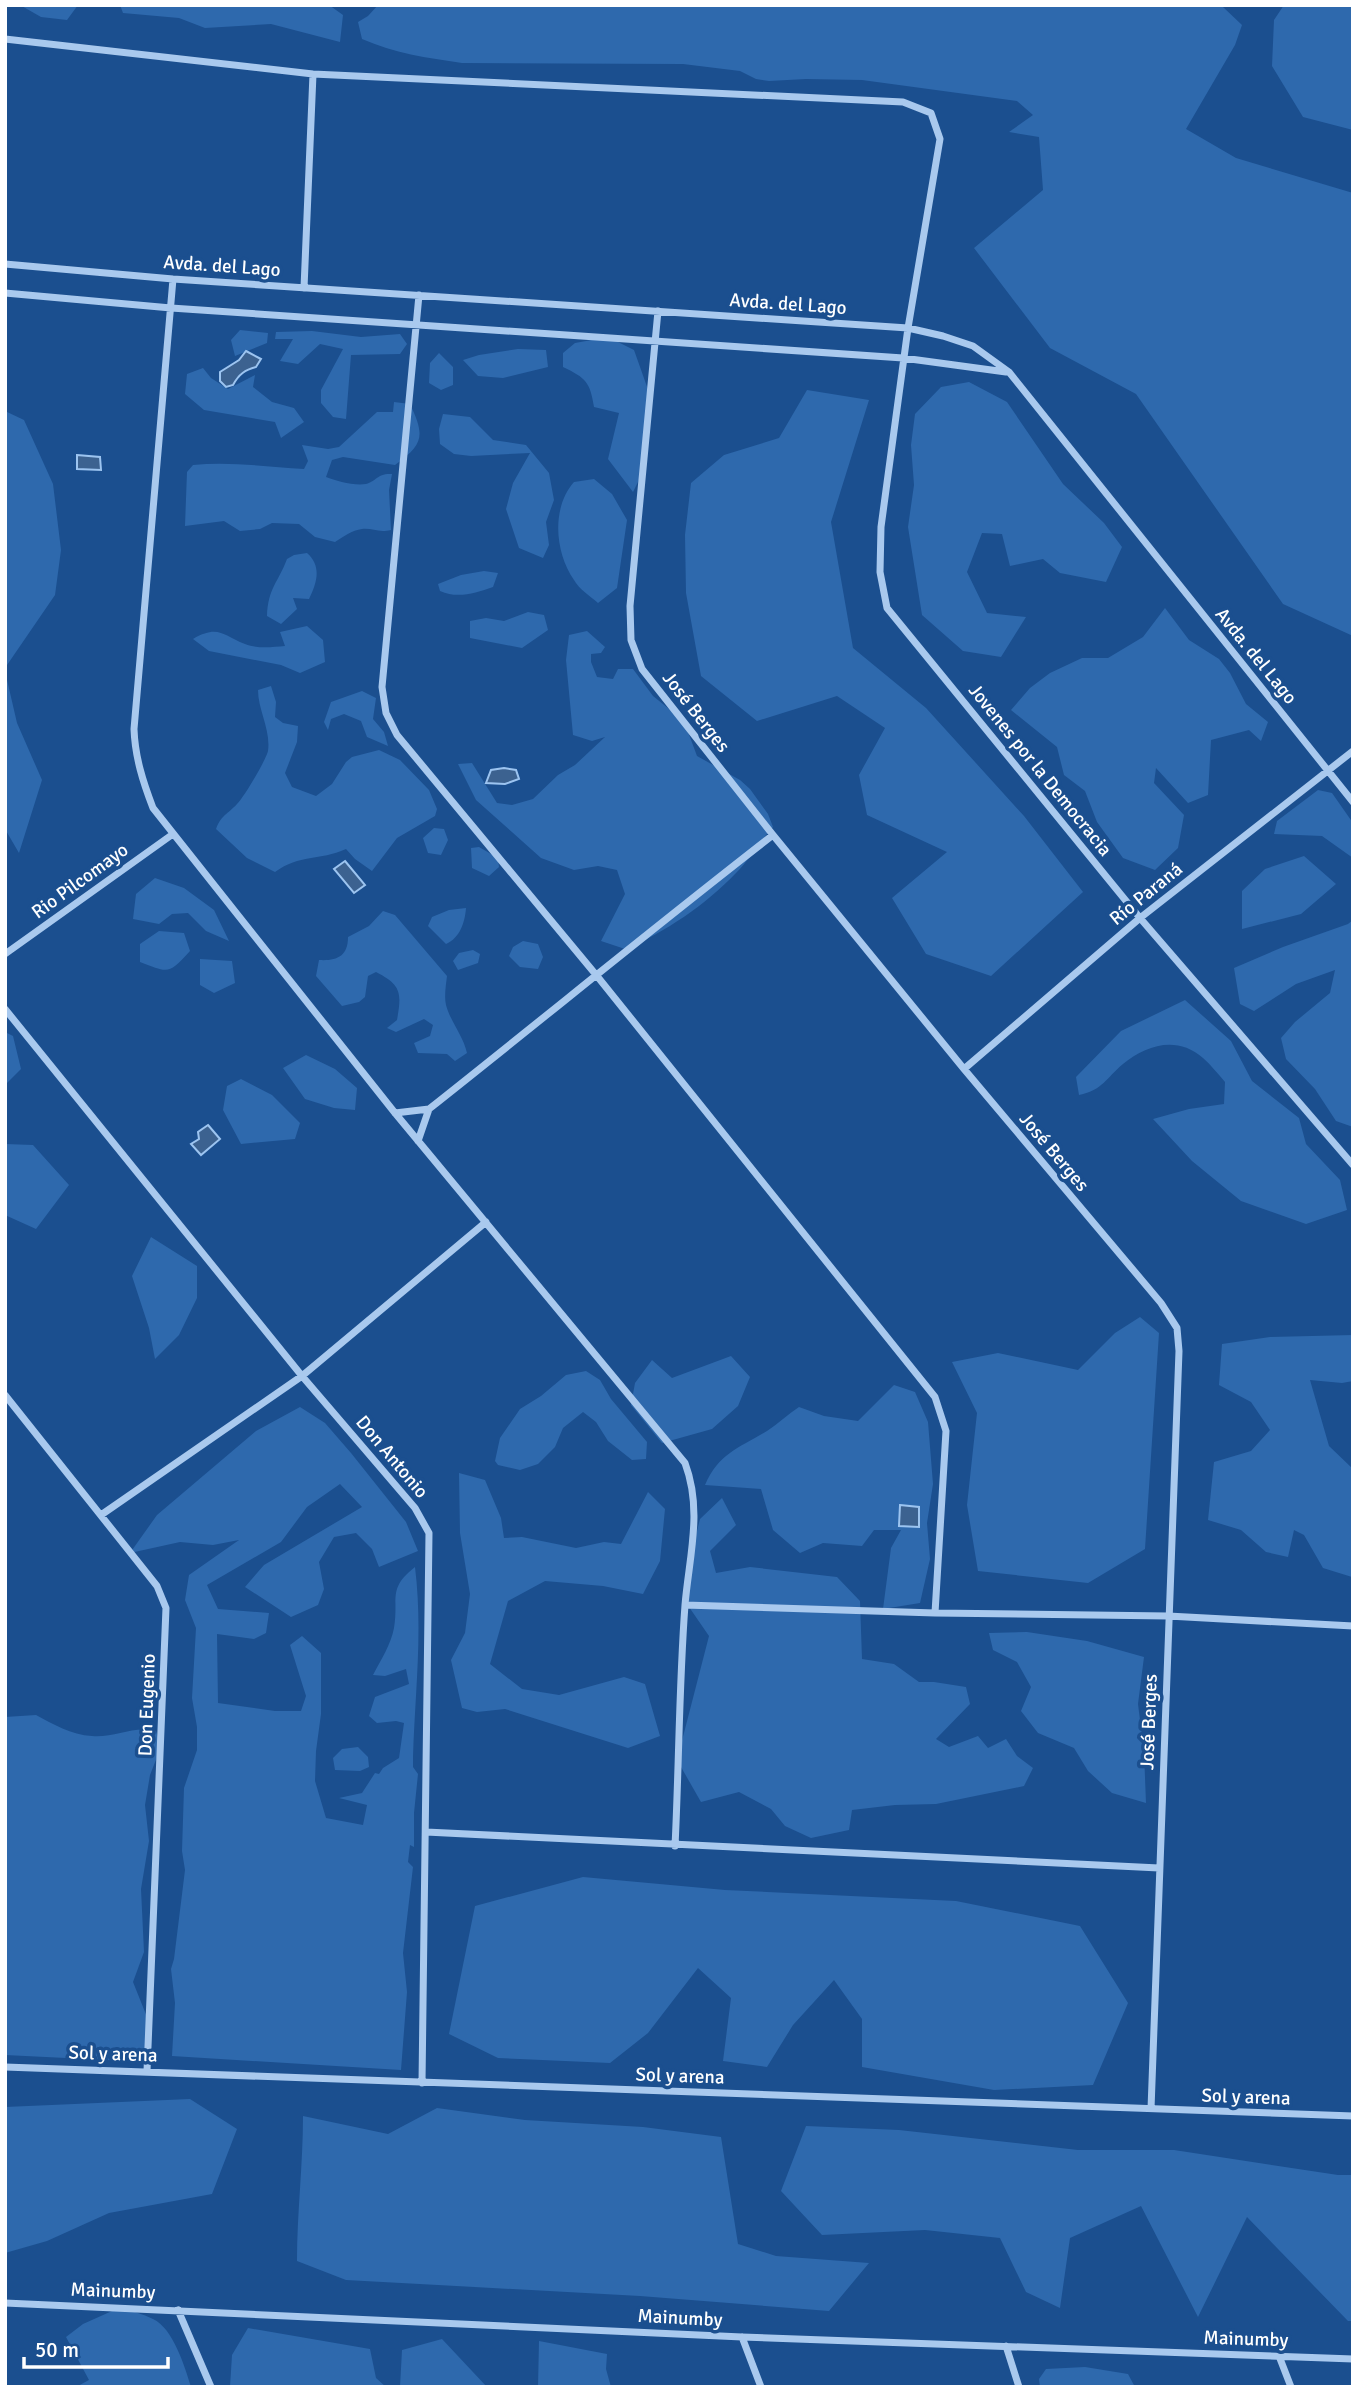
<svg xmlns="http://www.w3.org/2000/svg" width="1358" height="2392" font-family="Signika,sans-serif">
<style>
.green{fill:#2e69ad}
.water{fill:#3c6290;stroke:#9cc4f0;stroke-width:2}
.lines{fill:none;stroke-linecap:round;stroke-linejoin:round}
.minor{stroke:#a9c9ee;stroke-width:7}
.labels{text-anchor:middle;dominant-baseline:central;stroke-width:7;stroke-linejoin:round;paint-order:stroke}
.street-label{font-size:19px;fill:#fff;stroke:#1b4f8f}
</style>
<rect width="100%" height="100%" fill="#1b4f8f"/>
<path class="green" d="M20,5H78L67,20L41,17Z
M120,5H329L343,15L340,42L271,24L205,28L179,18L123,13Z
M378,5L1223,7L1242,25L1235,45L1186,129L1236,158L1353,193V636L1283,604L1136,394L1050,348L974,248L1043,190L1039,137L1009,132L1033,115L1017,101L862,80L806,79L769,81L756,79L740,71L683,64L462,63C427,58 394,53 362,39L358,22L368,16Z
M1284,5H1353V130L1303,117L1272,66L1274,20Z
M240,330L268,333L267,343L235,356L231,340Z
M312,331L361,337L400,334L407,344L400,354L351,355L346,419L333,417L321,403V390L343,349L320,344L298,364L280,361L293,339H275L276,332Z
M608,337L634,350L651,398L644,470L633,492L608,459L619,413L594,407C590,382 586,378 563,367V353L575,343Z
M518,349L546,350L548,367L503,378L478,376L463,360L479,355Z
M439,353L453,367V385L441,390L429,383L430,363Z
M203,368L211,378L228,389L255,375L253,387L272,402L294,408L304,422L281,438L275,422L204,410L185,394L187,374Z
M969,382L1007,402L1063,484L1104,523L1122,547L1106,582L1060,573L1043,559L1010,566L1002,534L982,533L967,572L987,613L1026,617L1001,657L963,651L922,615L908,527L914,485L911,445L915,414L941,387Z
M807,390L869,400L831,522L853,648L926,708L1024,816L1083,892L991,976L926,954L892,898L947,852L867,815L859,775L885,728L837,696L757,721L701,676L686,593L685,535L691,483L724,455L779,438Z
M394,402L410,404C425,436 424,444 395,465L343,457L332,460L326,477C336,481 354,486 366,484C377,481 377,473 392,474L389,490L391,530C378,533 373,528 362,529C352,530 343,537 335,542L315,537L299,524L272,523L260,529L240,531L224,521L185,526L187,472L193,465C230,461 267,467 304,469L308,461L302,445L328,449L339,447L377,412H393Z
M5,411L24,420L53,484L61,550L55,595L5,668Z
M443,414L470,417L493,440L526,445L549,473L554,500L546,522L549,545L543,558L519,548L506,509L513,483L530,453L471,456L454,454L440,444L439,429Z
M594,479L612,494L627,520L617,588L598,603C590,596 579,589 574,580C555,553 551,508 574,482Z
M307,553C322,566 317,583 309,599L293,598L297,609L281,624L267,616C268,588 278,583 287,559L294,555Z
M484,571L498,573L493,587C475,593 458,599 440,591L438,584L461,575Z
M1165,608L1189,640L1219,659L1230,673L1246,704L1268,722L1261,741L1249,730L1211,740L1208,795L1188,803L1156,768L1154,783L1184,815L1178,848L1155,870L1123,858L1097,822L1085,791L1064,775L1057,747L1011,710L1030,688L1050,673L1082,658H1108L1143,637Z
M528,612L544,615L548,630L522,648L470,638V621L486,618L504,621Z
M307,626L323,640L325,662L300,673L281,665L209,651L193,639C219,624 223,636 245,644C258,649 272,647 285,646L280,632Z
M587,631L605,647L601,653L591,654V662L597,677L613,679L618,669H633L653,696L684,721L697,756L740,780L750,789L768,814L773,827C760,841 750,859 736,873C705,905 666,932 625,949L601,941L625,894L617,870L598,866L574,870L541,858L476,800L458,764L472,763L497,803L512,805L533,799L558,775L575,765L605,737L592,741L573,735L566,660L569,635Z
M5,671L17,723L42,780L19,853L5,829Z
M271,686L276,702L275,717L283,723L298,726L297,742L285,773L292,787L316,796L332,784L346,762L352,757L379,750L400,760L429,790L437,809L435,816L397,838L372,871L355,859L346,849C319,861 300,854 275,872L247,858L216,829C222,814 227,815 237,804C244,797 266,760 268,751C271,730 258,710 258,690Z
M362,691L376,698L373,719L384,732L388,746L367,737L361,721L344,714L331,719L328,730L324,722L331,702Z
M1318,790L1332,793L1353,823V858L1322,836L1274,834L1277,821Z
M434,828L444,829L448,840L441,855L428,853L423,838Z
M479,847L498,858L499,867L489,876L472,868L471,848Z
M1304,856L1336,884L1301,914L1242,929V891L1265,869Z
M155,878L184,888L214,910L229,941L206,931L188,913L172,914L159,924L133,919L136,894Z
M466,908C465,922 460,938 446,944L428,926L432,917L449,910Z
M383,911L395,915L447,976C446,985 444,996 446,1005C451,1023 463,1035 467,1053L455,1061L447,1054L418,1053L414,1043L430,1036L433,1025L424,1019L396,1032L387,1028L397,1020C402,992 401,985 376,972L368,976L365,997L359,1002L342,1006L316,976L319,960C336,961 348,957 348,937L369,926Z
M1353,920V1127L1336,1121L1315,1089L1286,1059L1281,1038L1295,1022L1330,993L1335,970L1296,984L1254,1011L1240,1004L1234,968L1283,947L1348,924Z
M159,931L184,933L190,951C168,975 169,973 140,962V944Z
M523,941L538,944L543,957L538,969L520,967L509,956L513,947Z
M473,950L480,954L478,963L458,970L453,961L459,953Z
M200,959L232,961L235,983L214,993L200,985Z
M1185,1000L1231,1041L1252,1081L1299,1118L1306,1144L1340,1180L1347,1210L1306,1224L1241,1201L1192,1161L1153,1119L1189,1109L1224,1104L1225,1082C1218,1074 1211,1065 1203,1058C1177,1035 1146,1045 1123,1064C1106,1078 1103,1090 1079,1095L1076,1077L1121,1031Z
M5,1032L13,1036L21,1069L5,1085Z
M306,1055L335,1069L357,1088L355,1110L334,1108L305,1099L283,1068Z
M241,1079L272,1095L300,1123L295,1139L241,1144L223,1110L227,1086Z
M5,1144L33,1145L69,1185L36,1229L5,1215Z
M151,1237L197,1266V1298L179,1335L155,1359L149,1328L132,1276Z
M1140,1317L1159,1333L1145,1549L1088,1583L978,1571L967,1505L977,1413L952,1362L998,1353L1078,1370L1115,1333Z
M1353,1335V1381L1342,1383L1310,1380L1329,1446L1353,1469L1352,1577L1323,1568L1304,1535L1294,1530L1288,1557L1266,1552L1241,1530L1208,1520L1214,1462L1251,1451L1270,1430L1251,1402L1219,1385L1222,1344L1270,1337Z
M731,1356L750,1377L738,1406L712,1429L662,1443L631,1405L635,1383L652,1360L672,1378Z
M586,1371L600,1380L611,1399L647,1442L646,1459L632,1460L608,1441L596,1422L583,1412L563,1428L555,1447L538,1464L520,1470L498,1465L495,1461L500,1438L520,1409L541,1396L566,1375Z
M894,1385L915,1392L928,1422L933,1484L927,1523L930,1559L920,1603L883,1609L891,1548L901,1530H874L862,1546L823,1543L800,1553L773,1530L761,1489L705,1485C719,1453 739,1448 767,1431C778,1424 788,1414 799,1407L824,1416L858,1421Z
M300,1407L325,1423L351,1453L406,1522L418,1551L379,1567L372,1549L356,1533L334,1537L319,1562L324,1589L318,1605L291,1617L245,1587L264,1565L362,1507L340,1484L307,1507L281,1542L207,1585L218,1609L269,1613L266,1633L254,1639L217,1634L218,1703L275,1711H301L306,1696L290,1645L302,1636L321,1653V1714L316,1751L315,1781L326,1818L363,1825L367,1805L339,1798L362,1793L375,1773L379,1774L383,1768L399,1758L404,1723L396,1721L377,1723L369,1716L375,1697L409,1684L406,1669L385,1676L373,1675C381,1660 391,1644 394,1628C399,1598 387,1589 415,1567C423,1632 415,1692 413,1757V1767L418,1774L414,1813V1847L410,1845L408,1862L413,1867L403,1953L407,1992L401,2070L172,2056L175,2003L171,1969L174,1959L185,1870L182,1851L184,1788L197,1750V1727L192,1698L196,1628L185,1600L189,1575L239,1540L213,1545L180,1542L130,1553L157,1515L256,1431Z
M459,1473L485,1480L501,1518L504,1538L522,1537L576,1548L604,1542L621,1544L648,1492L665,1509L660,1561L643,1594L603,1586L545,1581L508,1601L490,1664L522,1689L559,1695L624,1677L645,1684L660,1736L628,1748L505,1709L477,1712L462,1708L451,1660L465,1633L470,1594L460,1533Z
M722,1498L736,1525L710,1551L716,1573L750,1567L837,1577L860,1601L862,1659L894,1664L919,1682H934L966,1687L970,1704L936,1739L949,1747L978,1736L988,1748L1006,1739L1017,1756L1033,1768L1024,1786L936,1804L895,1805L852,1810L849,1830L811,1838L785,1826L771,1809L739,1792L701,1802L677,1760L709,1636L689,1607V1563L700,1519Z
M1027,1632L1087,1641L1144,1657L1138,1704L1144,1752L1146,1803L1112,1793L1088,1771L1074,1748L1038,1733L1021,1711L1031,1687L1017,1662L993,1650L989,1633Z
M36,1715C53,1724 71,1735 92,1736C114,1738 134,1725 156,1731L161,1747L150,1775L145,1805L149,1841L141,1889L144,1952L133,1982L149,2022L148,2053L127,2061L5,2055V1717Z
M358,1747L368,1757L369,1767L360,1771L335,1770L333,1758L342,1749Z
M583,1877L725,1890L956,1901L1080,1926L1128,2003L1093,2085L994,2090L862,2067V2019L834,1980L793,2025L767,2067L723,2061L731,1998L698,1968L648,2033L610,2063L498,2058L449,2034L475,1906Z
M190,2099L237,2129L212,2194L109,2213L47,2241L5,2253V2107Z
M437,2108L525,2120L643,2127L721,2137L738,2244L776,2256L869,2263L829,2311L640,2296L346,2280L297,2261C297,2213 303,2165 303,2116L388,2134Z
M806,2126L899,2130L1078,2150H1174L1338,2175H1353V2321H1348L1247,2217L1198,2317L1141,2206L1070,2238L1060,2308L1026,2292L1000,2238L925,2230L822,2235L781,2191Z
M121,2307C131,2311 143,2314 153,2319C173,2328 185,2367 191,2387H76L89,2380L66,2337L83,2324Z
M248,2328L370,2349L376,2378L386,2387H230L232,2355Z
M442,2339L487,2387H400L402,2350Z
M539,2341L607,2354L606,2369L611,2387H538Z
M1085,2367L1128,2374L1135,2387H1040L1039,2379L1046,2369Z"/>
<path class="water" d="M246,351L261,359L256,367C245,370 239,374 233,385L226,387L220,381V372L239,360Z
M77,455L100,457L101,470L77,469Z
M504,768L516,770L519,779L505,784L486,783L491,770Z
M345,861L365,885L354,893L334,869Z
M208,1125L220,1139L201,1155L191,1144L199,1139L198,1132Z
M900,1505L919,1507V1527L899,1526Z"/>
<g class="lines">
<path class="minor" d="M5,39L313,74L903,102L931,113L940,139L908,328L881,527L880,572L887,608L1140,918L1353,1165
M5,264L173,279L908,328L943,336L973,346L1009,372L1353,802
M173,279L134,729C135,757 143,782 153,808L395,1113L685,1463C703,1511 689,1557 685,1605C679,1685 679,1766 675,1846
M304,288L313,74
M5,293L171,308L903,358L1006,372
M419,295L382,687L386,713L397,735L597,976L935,1397L946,1431L935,1613
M658,311L630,606L631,640L642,669L773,835L964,1069L1161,1303L1177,1328L1179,1351L1151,2109
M5,954L173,834
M5,1009L302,1376L415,1508L429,1533L422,2083
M964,1069L1140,918L1353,751
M395,1113L429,1109C544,1018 657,925 773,835
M418,1141L429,1109
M5,1395L157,1586L166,1608L147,2071
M101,1515L302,1376L486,1222
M685,1605L935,1613L1168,1616L1353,1626
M426,1832L1159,1868
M5,2067L1353,2116
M5,2303L742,2337L1353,2359
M178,2310L211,2387
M742,2337L761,2387
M1006,2346L1019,2387
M1279,2356L1291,2387"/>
</g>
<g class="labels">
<g class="street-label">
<text transform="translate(222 266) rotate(4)">Avda. del Lago</text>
<text transform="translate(788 304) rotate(4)">Avda. del Lago</text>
<text transform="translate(1256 656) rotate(51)">Avda. del Lago</text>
<text transform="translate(696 712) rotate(52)">José Berges</text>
<text transform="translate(1040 770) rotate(51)">Jovenes por la Democracia</text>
<text transform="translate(80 881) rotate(-36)">Rio Pilcomayo</text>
<text transform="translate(1146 894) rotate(-39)">Río Paraná</text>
<text transform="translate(1054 1152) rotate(50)">José Berges</text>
<text transform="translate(392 1457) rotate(50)">Don Antonio</text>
<text transform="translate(147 1705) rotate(-88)">Don Eugenio</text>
<text transform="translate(1149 1722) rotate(-88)">José Berges</text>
<text transform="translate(113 2054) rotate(2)">Sol y arena</text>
<text transform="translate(680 2076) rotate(2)">Sol y arena</text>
<text transform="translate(1246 2097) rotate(2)">Sol y arena</text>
<text transform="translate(113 2291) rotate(2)">Mainumby</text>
<text transform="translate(680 2318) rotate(3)">Mainumby</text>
<text transform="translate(1246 2339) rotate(2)">Mainumby</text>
</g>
</g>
<rect width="1358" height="2392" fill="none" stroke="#ffffff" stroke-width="14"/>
<path d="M24 2357v10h144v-10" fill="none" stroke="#ffffff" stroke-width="3.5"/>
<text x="35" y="2357" font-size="21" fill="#ffffff" stroke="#1b4f8f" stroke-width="5" paint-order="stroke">50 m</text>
</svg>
